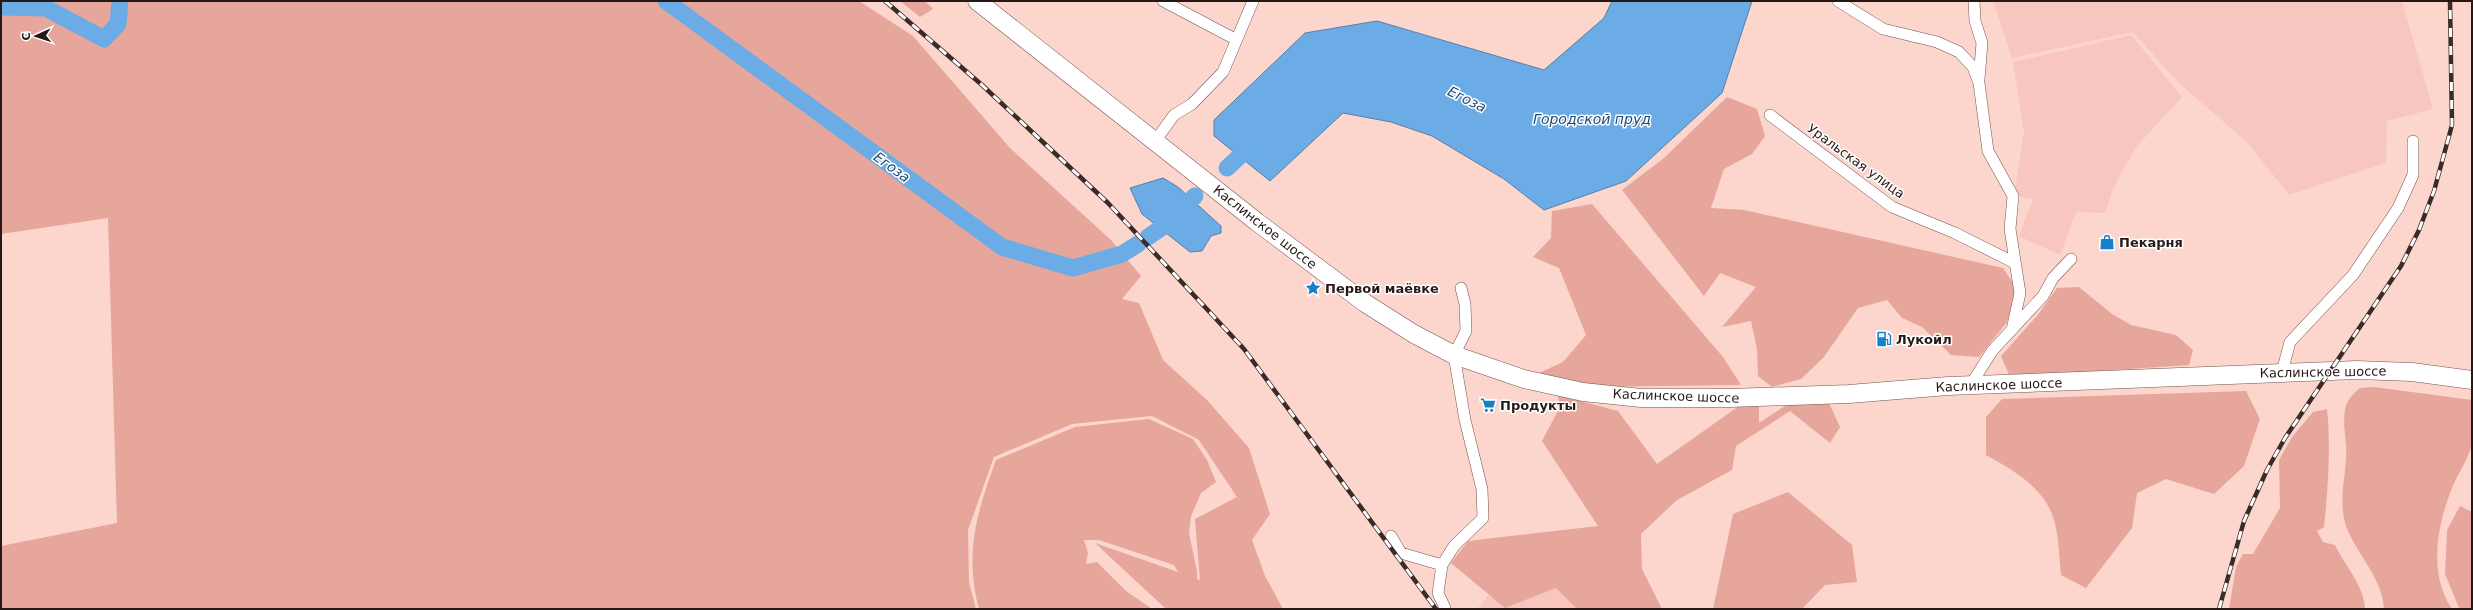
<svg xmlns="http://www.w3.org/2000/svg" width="2473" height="610" font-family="'DejaVu Sans',sans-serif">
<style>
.built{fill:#f7c7bf}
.green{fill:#e6a69b}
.water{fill:#6bace6;stroke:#5680a7}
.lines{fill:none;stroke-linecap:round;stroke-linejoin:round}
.river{stroke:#6bace6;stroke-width:17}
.street-casing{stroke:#74534d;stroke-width:12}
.primary-casing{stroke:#74534d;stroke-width:19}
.street{stroke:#fff;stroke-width:11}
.primary{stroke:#fff;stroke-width:18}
.rail-casing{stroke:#3b2b28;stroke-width:4.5}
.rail{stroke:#fff;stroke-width:3;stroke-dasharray:9;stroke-linecap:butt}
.labels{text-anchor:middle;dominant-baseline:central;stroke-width:3;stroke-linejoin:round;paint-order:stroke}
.street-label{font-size:13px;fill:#251815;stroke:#fff}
.poi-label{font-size:13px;font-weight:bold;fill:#251815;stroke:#fff;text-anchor:start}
.water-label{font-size:14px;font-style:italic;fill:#1d4c73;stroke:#fff}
</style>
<rect width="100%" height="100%" fill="#fcd5cd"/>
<path class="built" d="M1993,1H2402L2433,109L2387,121L2386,163L2289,195L2249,144L2180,84L2133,32L2012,58Z
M2131,35L2182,97L2137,146L2114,186L2105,213L2076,212L2060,255L2019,236L2033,199L2014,195L2024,132L2013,62Z
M1562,578L1594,609H1477L1495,587Z"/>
<path class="green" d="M1,1H859L913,36L1010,148L1111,240L1141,276L1122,299L1139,303L1163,360L1207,400L1249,448L1270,514L1252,540L1265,576L1283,609H1166L1095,543L1178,572L1174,565L1099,540H1084L1088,553L1086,564L1097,562L1126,591L1152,609H979C964,553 977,512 996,460L1075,427L1149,419L1193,439L1207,460L1216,482L1201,493L1191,516L1189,533L1197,572V579L1200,580L1195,519L1237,497L1199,440L1152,416L1072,424L994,457L968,530L969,582L976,609H1V546L117,523L108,218L1,234Z
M900,1H925L933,9L920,17Z
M1727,97L1757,109L1765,136L1752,154L1724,169L1711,208L1744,210L2003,268L2017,289L2007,322L1979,357L1951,355L1922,327L1902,318L1887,300L1858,308L1824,357L1801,379L1772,387L1758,376L1757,349L1751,321L1722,327L1756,287L1720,273L1704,296L1622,190L1664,158Z
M1592,204L1723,357L1741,385L1586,387L1539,373L1563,362L1586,335L1559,268L1533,257L1551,238L1552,211Z
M2079,287L2112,314L2131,325L2176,335L2193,350L2189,365L2010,377L2001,356L2037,316L2057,288Z
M2374,387L2472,400C2472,413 2473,430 2472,443C2469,458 2458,473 2452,488C2437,526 2428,573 2452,609H2384C2382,577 2357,555 2346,526C2337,499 2348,471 2346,444C2345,432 2343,422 2345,410C2346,401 2353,394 2360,388Z
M2246,391L2260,419L2244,466L2214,494L2166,479L2137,493L2132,528L2086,588L2061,575C2059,557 2059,537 2054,520C2045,488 2013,470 1986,455V417L2002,399Z
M1558,395L1618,411L1657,464L1739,406L1759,405V423L1788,404L1829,403L1840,427L1830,443L1790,411L1736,446L1732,470L1677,500L1641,534L1642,569L1662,609H1577L1556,588L1505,608L1451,563L1468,541L1598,526L1542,441L1560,407Z
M2327,409C2331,447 2328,489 2324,527L2317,531L2323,542L2335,545C2345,566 2364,585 2365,609H2229L2236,567L2243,554H2253L2280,508L2279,460L2292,437L2313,412Z
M1788,492L1852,545L1857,582L1825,585L1802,609H1713L1733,514Z
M2460,506L2472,512V609L2459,608L2445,574L2447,530Z"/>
<path class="water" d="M1612,1H1752L1722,93L1626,181L1544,210L1504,179L1432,136L1391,122L1343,113L1270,181L1214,136V120L1305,33L1377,21L1544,70L1604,18Z
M1163,178L1178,187L1221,226V233L1211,236L1202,251L1190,252L1142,214L1130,188Z"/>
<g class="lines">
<path class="river" d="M666,1L1002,247L1073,268L1122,254L1138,244
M1,7L46,8L104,39L118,24L120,1
M1227,168L1256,141
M1148,237L1161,228L1195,196"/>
<g class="street-casing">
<path id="street" d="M1163,1L1235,39
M1838,1L1883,29L1937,42L1959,52L1973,67L1979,83L1988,151L2013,196L2010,229L2020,293L2012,330
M1974,1L1975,21L1982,43L1979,79
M1770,115L1892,207L1955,233L2015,263
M1156,140L1174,115L1192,104L1223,72L1253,1
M2282,372L2290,342L2353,275L2398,208L2413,175V141
M1970,386L1992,351L2043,296L2053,278L2071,259
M1391,536L1401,553L1442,565L1454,546L1483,518L1482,489L1465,420L1454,355L1466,331L1465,304L1461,288
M1442,565L1438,593L1445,608"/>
</g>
<g class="primary-casing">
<path id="primary" d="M977,1L1257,222L1365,303L1414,334L1454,355L1524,379L1583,392L1641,398H1730L1849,394L1948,386L2357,370L2412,372L2472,380"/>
</g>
<use href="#street" class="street"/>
<use href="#primary" class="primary"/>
<g class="rail-casing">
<path id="rail" d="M885,1L982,85L1108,203L1244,349L1436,609
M2219,609L2244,521L2267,470L2285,438L2401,266L2419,230L2434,191L2452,125L2450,1"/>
</g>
<use href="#rail" class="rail"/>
</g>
<defs>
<g id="shop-bare" transform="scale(1.2)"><path d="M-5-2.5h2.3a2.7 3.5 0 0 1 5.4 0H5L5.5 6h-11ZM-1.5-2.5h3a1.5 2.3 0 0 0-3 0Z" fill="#157fc9" stroke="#fff" stroke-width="2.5" paint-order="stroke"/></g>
<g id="sight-bare" transform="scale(1.2)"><path d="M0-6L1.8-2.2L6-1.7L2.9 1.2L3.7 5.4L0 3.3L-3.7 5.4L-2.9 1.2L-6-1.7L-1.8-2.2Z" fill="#157fc9" stroke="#fff" stroke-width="2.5" paint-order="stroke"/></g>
<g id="fuel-bare" transform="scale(1.2)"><path d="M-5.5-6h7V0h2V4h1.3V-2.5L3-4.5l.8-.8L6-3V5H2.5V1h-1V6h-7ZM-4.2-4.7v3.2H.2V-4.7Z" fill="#157fc9" stroke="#fff" stroke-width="2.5" paint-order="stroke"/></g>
<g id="supermarket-bare" transform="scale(1.2)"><path d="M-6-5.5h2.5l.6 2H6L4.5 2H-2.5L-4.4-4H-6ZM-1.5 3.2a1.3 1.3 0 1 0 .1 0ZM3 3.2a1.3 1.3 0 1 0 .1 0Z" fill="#157fc9" stroke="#fff" stroke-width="2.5" paint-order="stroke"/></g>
</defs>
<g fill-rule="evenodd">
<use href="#shop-bare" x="2107" y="242"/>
<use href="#sight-bare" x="1313" y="288"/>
<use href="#fuel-bare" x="1884" y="339"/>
<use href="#supermarket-bare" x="1488" y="405"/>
</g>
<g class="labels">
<g class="street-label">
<text transform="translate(1856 161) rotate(36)">Уральская улица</text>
<text transform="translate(1265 227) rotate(38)">Каслинское шоссе</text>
<text transform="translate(2323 372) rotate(-1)">Каслинское шоссе</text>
<text transform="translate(1999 385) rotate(-2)">Каслинское шоссе</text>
<text transform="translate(1676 396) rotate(2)">Каслинское шоссе</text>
</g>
<g class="poi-label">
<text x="2119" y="242">Пекарня</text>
<text x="1325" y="288">Первой маёвке</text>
<text x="1896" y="339">Лукойл</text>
<text x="1500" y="405">Продукты</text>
</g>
<g class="water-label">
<text transform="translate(1467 99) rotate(26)">Егоза</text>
<text x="1592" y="119">Городской пруд</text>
<text transform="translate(892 167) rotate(36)">Егоза</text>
</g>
</g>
<rect width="2473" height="610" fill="none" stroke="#251815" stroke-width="4"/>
<g transform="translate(36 36) rotate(267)" stroke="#ffffff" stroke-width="3" paint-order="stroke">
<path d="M0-3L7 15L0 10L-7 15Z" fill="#251815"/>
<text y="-6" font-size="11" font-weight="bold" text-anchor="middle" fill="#251815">С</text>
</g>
</svg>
